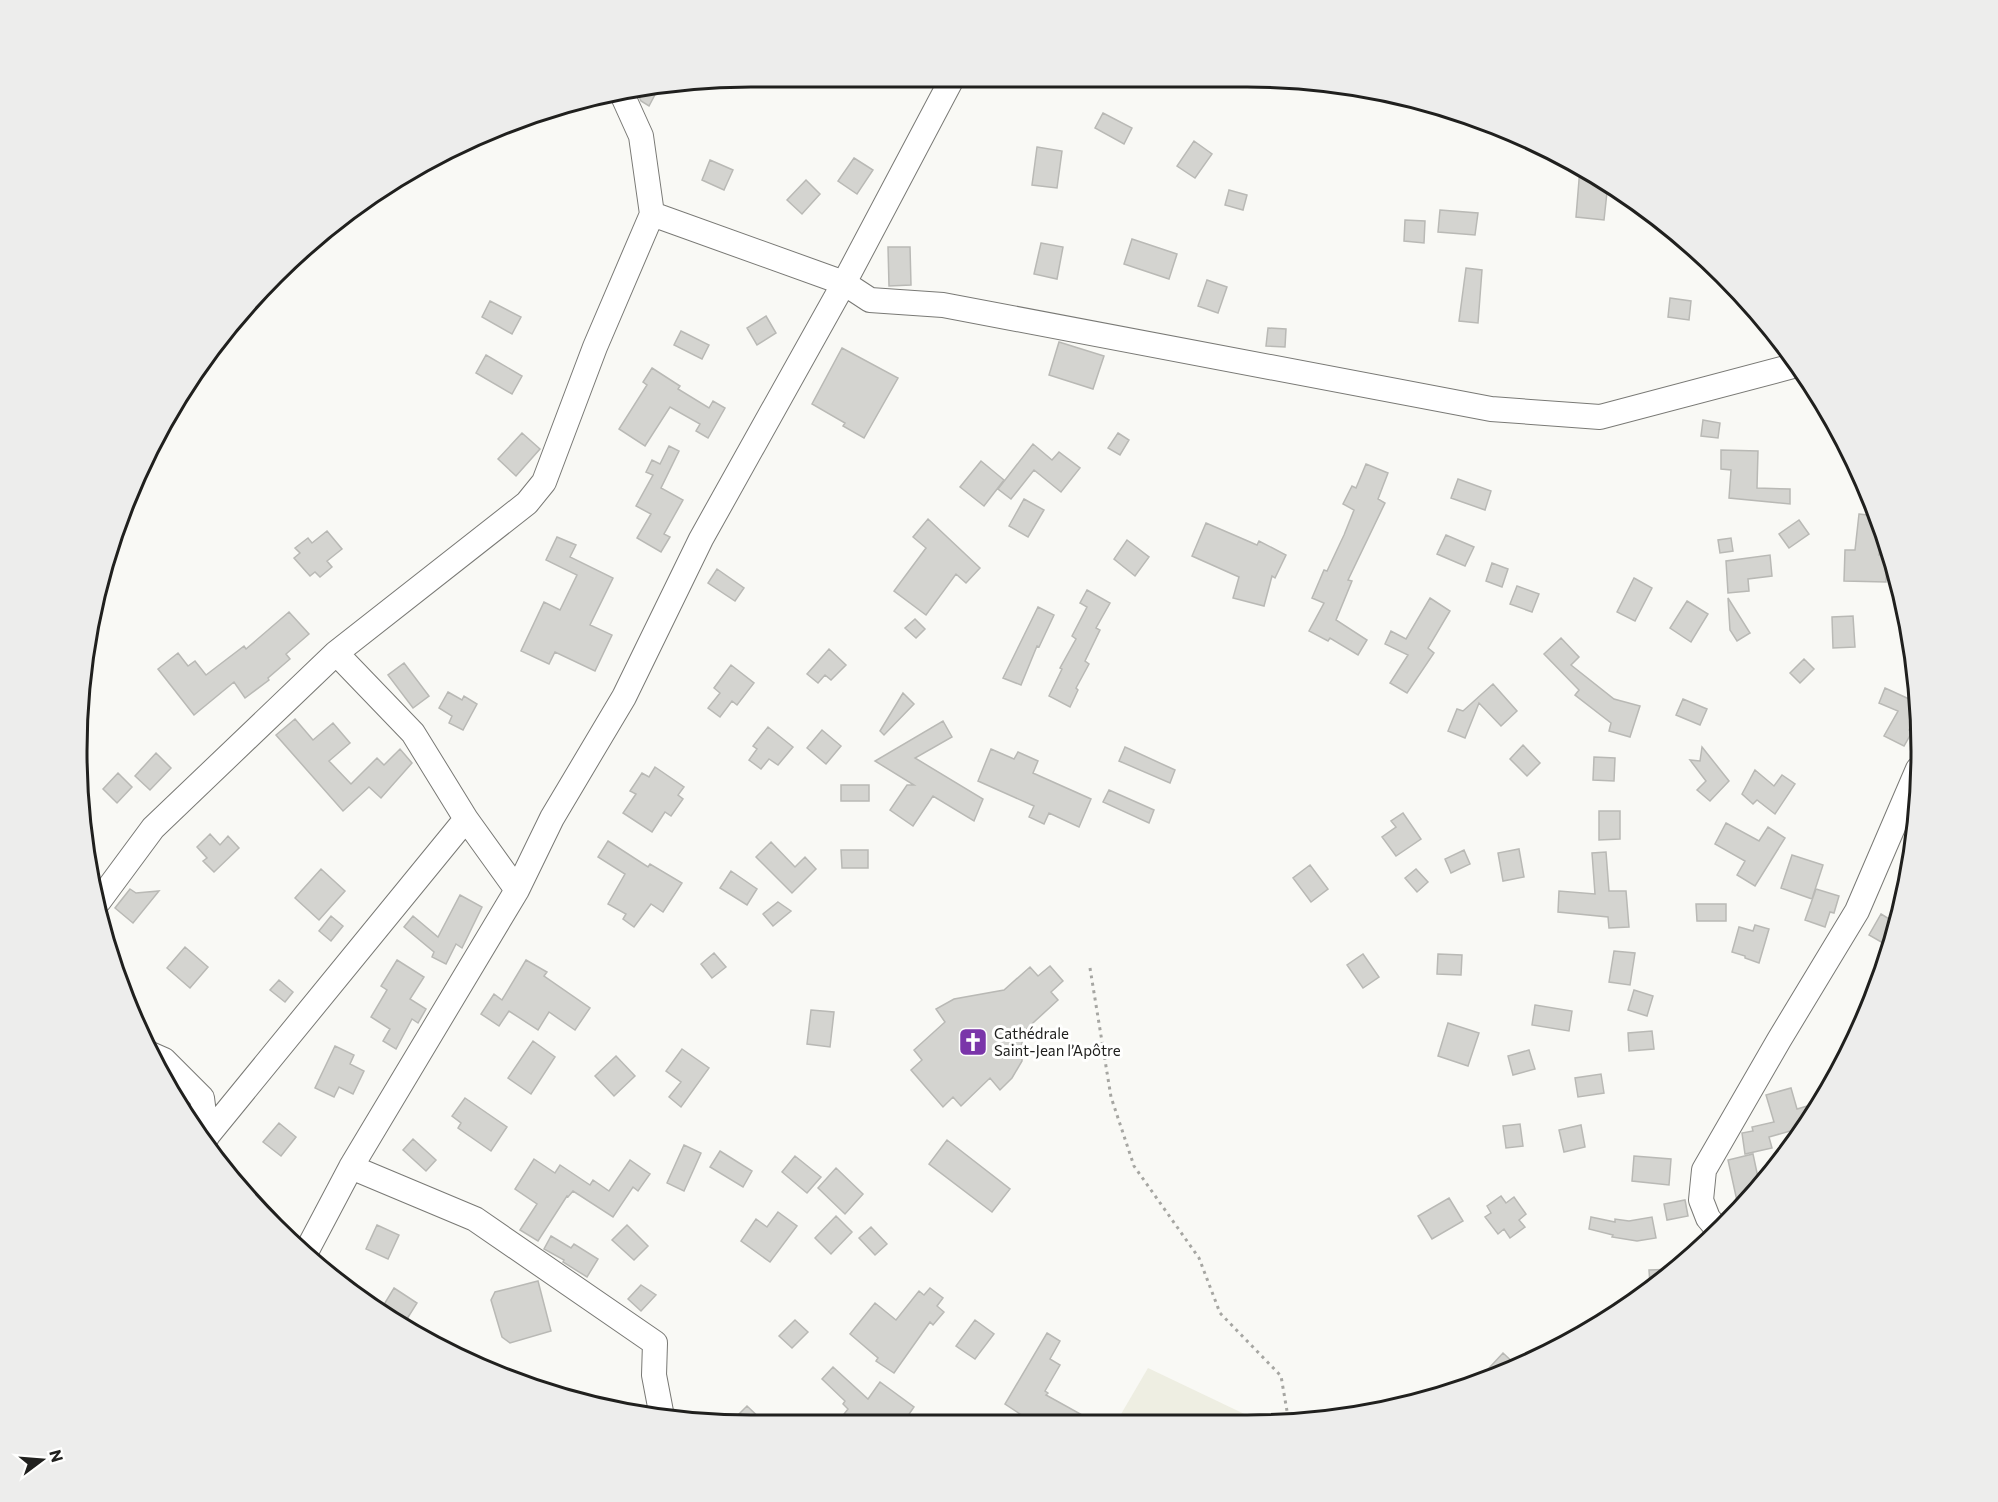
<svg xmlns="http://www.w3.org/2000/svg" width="1998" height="1502" font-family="Commissioner,sans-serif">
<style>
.built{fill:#eeeee2}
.building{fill:#d4d4d0;stroke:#b9b9b5;stroke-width:1.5}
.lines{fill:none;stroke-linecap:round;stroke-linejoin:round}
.minor-casing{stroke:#797975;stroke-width:26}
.path{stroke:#a6a6a2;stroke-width:3;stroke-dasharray:3 4.5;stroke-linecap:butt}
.minor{stroke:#fff;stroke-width:24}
.labels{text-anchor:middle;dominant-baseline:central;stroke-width:6;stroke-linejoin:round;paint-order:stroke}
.poi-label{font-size:15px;fill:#20201e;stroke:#fffffe;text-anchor:start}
.rim{fill:none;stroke:#20201e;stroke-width:3}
</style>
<rect width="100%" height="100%" fill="#f9f9f5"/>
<path class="built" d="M1148,1368L1257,1420L1117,1421Z"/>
<path class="building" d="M658,89L649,106L641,101L637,92Z
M1103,113L1132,128L1124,144L1095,128Z
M1194,141L1212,154L1195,178L1177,166Z
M1037,147L1062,151L1057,188L1032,185Z
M854,158L873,170L857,194L838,181Z
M710,160L733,170L724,190L702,180Z
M1580,168L1608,183L1604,220L1576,217Z
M806,180L820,194L802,214L787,200Z
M1229,190L1247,195L1243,210L1225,205Z
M1440,210L1478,213L1475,235L1438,232Z
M1405,220L1425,221L1424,243L1404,241Z
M1132,239L1177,254L1169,279L1124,264Z
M1041,243L1063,247L1057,279L1034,274Z
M888,247H910L911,285L889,286Z
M1466,268L1482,270L1478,323L1459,321Z
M1207,280L1227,287L1218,313L1198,306Z
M1670,298L1691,301L1689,320L1668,317Z
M490,301L521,317L512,334L482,317Z
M766,316L776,333L757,345L747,328Z
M1268,328L1286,329L1285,347L1266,346Z
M681,331L709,345L702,359L674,345Z
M1059,342L1104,356L1093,389L1049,375Z
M842,348L898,378L864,438L843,426L845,423L812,404Z
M486,355L522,376L512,394L476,373Z
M652,368L680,386L678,389L709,408L713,401L725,408L708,438L696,431L700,424L670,407L645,446L619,429L647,385L643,382Z
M1703,420L1720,423L1718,438L1701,436Z
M522,433L540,449L516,476L498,459Z
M1118,433L1129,440L1120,455L1108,448Z
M1033,444L1052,460L1059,452L1080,468L1061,492L1034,470L1011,499L998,489Z
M669,446L679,451L661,488L683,500L664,534L670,537L661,552L637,538L651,514L636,506L653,475L646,472L652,460L660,464Z
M1721,450L1758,451L1757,488L1790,489V504L1729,498L1731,470L1721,469Z
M981,461L1004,480L984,506L960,487Z
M1366,464L1388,473L1378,499L1385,503L1348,580L1352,581L1336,620L1367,640L1358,655L1330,638L1328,641L1309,631L1324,603L1312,598L1324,570L1327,571L1344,535L1354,510L1343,504L1352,486L1356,488Z
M1458,479L1491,491L1485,510L1451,498Z
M1024,499L1044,510L1028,537L1009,526Z
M1859,514L1876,516L1882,531L1879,555H1887L1886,582L1844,581L1845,550H1855Z
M928,519L980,568L966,583L956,574L926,615L894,591L926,548L913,537Z
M1799,520L1809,534L1789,548L1779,534Z
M1206,523L1257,545L1259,541L1286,555L1275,578L1272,576L1264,606L1233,598L1239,577L1192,556Z
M327,531L342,549L327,561L332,567L320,577L315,572L310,576L294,558L300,553L295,548L308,538L312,543Z
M1446,535L1474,547L1465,566L1437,554Z
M557,537L576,545L570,557L613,578L590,625L612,635L595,671L555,652L549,664L521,651L544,602L560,610L577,575L546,560Z
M1731,538L1733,551L1720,553L1718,540Z
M1127,540L1149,557L1135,576L1114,559Z
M1770,555L1772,576L1748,579L1749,591L1728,593L1726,561Z
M1492,563L1508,569L1502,587L1486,581Z
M717,569L744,588L735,601L708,583Z
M1634,578L1652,588L1635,621L1617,612Z
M1517,586L1539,594L1532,612L1510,604Z
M1087,590L1110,603L1096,628L1100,630L1085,661L1089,664L1076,688L1078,690L1070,707L1049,696L1062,669L1060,668L1076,639L1072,636L1087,607L1080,603Z
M1430,598L1450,611L1428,648L1434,653L1407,693L1390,683L1408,655L1385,644L1391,631L1406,639Z
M1728,598L1750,633L1737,641L1730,630Z
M1687,601L1708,614L1691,642L1670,628Z
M1038,607L1054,615L1039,647L1037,646L1021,685L1003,678Z
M289,612L309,634L286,654L290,659L268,678L269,680L245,698L234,682L194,715L158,669L178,653L188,666L195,661L206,675L244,646L246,649Z
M1853,616L1855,647L1833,648L1832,617Z
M915,619L925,629L916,638L905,628Z
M1561,638L1579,657L1571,665L1614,699L1640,706L1630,737L1609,731L1611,723L1575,695L1579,690L1544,654Z
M829,649L846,665L831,680L825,675L818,683L807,674Z
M1804,659L1814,669L1800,683L1790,673Z
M404,663L429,696L413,708L388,675Z
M731,665L754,683L737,705L732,701L720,717L708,708L720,693L714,688Z
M1493,684L1517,711L1501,726L1479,703L1465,738L1448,731L1457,709L1463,711Z
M1885,688L1920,704L1909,730L1912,732L1904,746L1884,736L1898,711L1879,703Z
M448,692L462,700L464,696L477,704L463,730L449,723L452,716L439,708Z
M903,693L914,704L884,735L880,731Z
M1683,699L1707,709L1700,725L1676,715Z
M295,719L313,740L333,723L350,743L329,761L351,784L377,758L384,765L400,749L412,763L381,798L369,787L343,811L276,735Z
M943,721L952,737L915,758L983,799L974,821L933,796L913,826L890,810L907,785H914L875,761Z
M768,727L793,747L778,765L769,759L761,769L749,760L757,749L753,746Z
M822,730L841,746L826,764L807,748Z
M1523,745L1540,763L1527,776L1510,759Z
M1125,747L1175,770L1170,783L1119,761Z
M1702,747L1729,781L1710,801L1697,790L1706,781L1690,760L1700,761Z
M991,749L1014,759L1018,752L1038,761L1033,773L1091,799L1079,827L1049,813L1044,824L1029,817L1034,806L978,781Z
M156,753L171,768L150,790L135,776Z
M1594,757L1615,758L1614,781L1593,780Z
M655,767L684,787L678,795L683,799L671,816L665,812L652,832L623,813L636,794L630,791L642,773L649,777Z
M1755,770L1774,786L1782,775L1795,784L1775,814L1757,800L1753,804L1742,794Z
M118,773L132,787L117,803L103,789Z
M841,785H869V801H841Z
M1109,790L1154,810L1149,823L1103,802Z
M1599,811H1620V839L1599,840Z
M1403,813L1421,839L1396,856L1382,837L1396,827L1391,821Z
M1726,823L1759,841L1768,827L1785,838L1755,886L1737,875L1745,861L1715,844Z
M210,834L220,845L228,836L239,848L214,872L203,861L207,858L197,847Z
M608,841L648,867L650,864L682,883L663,912L651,904L634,927L623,919L626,914L608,904L625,874L598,857Z
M771,842L795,867L805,857L816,869L792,893L756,857Z
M1519,849L1524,877L1503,881L1498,853Z
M841,850H868V868H842Z
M1464,850L1470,864L1451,873L1445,859Z
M1606,852L1609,891H1626L1629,927L1609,928L1608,917L1558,912L1559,891L1595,894L1592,853Z
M1792,855L1823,865L1812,899L1781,888Z
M1310,865L1328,889L1311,902L1293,878Z
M321,869L345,891L319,920L295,898Z
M1416,869L1428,882L1417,892L1405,878Z
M731,871L757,889L747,905L720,888Z
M130,889L136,893L159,891L133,923L115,908Z
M1816,889L1839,896L1834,913L1830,912L1825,927L1805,920Z
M460,895L482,907L462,948L456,944L446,964L432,957L434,952L404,927L413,916L438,937Z
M778,902L791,911L773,926L763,914Z
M1696,904H1726V921H1697Z
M1881,914L1896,923L1890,947L1869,935Z
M331,916L343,926L331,941L319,931Z
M1755,925L1769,929L1759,963L1745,958V956L1732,952L1739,927L1753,931Z
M185,947L208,967L190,988L167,968Z
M1614,951L1635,953L1630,985L1609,982Z
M714,953L726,967L712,978L701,964Z
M1363,954L1379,977L1363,988L1347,965Z
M1438,954L1462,955L1461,975L1437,974Z
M397,960L424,977L410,999L426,1009L418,1023L412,1019L396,1049L383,1041L390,1029L371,1017L387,990L381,986Z
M526,960L547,972L544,976L590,1008L575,1030L549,1012L538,1030L509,1011L499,1026L481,1014L494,994L502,1000Z
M1050,966L1063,981L1051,992L1058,1000L1022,1033V1061L1012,1078L1000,1090L990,1078L961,1106L953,1097L943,1107L911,1070L922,1060L914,1050L945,1022L936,1009L954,999L1004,990L1030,967L1038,976Z
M279,980L293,992L285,1002L270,990Z
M1634,990L1653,996L1647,1016L1628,1010Z
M1535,1005L1572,1011L1569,1031L1532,1025Z
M811,1010L834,1012L830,1047L807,1044Z
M1448,1023L1479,1033L1468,1066L1438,1056Z
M1652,1031L1654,1049L1629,1051L1628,1033Z
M533,1041L555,1057L531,1094L508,1078Z
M335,1046L354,1055L350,1064L364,1071L353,1094L339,1087L334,1097L315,1088Z
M682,1049L709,1068L681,1107L669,1097L681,1082L666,1071Z
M1529,1050L1535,1069L1513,1075L1508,1056Z
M616,1056L635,1076L614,1096L595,1076Z
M1601,1074L1604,1093L1578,1097L1575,1078Z
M1791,1088L1797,1109L1821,1102L1804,1127L1769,1137L1772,1148L1745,1154L1742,1133L1753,1131L1752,1127L1774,1122L1766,1095Z
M465,1098L507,1127L491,1151L458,1128L461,1123L452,1116Z
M279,1123L296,1137L281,1156L263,1142Z
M1520,1124L1523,1146L1506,1148L1503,1126Z
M1581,1125L1585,1147L1564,1152L1559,1130Z
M413,1139L436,1160L426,1171L403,1150Z
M947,1140L1010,1189L992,1212L929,1164Z
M684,1145L701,1153L684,1191L667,1183Z
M720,1151L752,1171L743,1187L710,1167Z
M1753,1154L1760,1187L1739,1210L1728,1160Z
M795,1156L821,1177L807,1193L782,1172Z
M1634,1156L1671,1159L1669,1185L1632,1181Z
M534,1159L555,1173L560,1165L590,1185L593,1180L609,1191L630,1160L650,1174L638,1191L633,1187L613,1217L573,1191L568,1197L567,1196L538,1241L520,1230L537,1204L515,1189Z
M836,1168L863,1194L845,1214L818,1188Z
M1501,1196L1506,1203L1514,1197L1526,1214L1519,1220L1525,1227L1510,1238L1504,1229L1498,1234L1485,1217L1491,1213L1487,1206Z
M1449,1198L1463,1221L1432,1239L1418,1216Z
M1685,1200L1688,1216L1667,1220L1664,1204Z
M778,1212L797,1226L770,1262L741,1241L756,1219L767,1227Z
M836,1216L852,1232L831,1254L815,1238Z
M1591,1217L1615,1222V1219L1629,1221L1652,1217L1656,1238L1637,1241L1612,1237L1613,1235L1589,1229Z
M377,1225L399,1235L388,1259L366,1249Z
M627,1225L648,1246L634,1260L612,1240Z
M871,1227L887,1244L875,1255L859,1238Z
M551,1236L571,1248L574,1244L598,1259L587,1277L563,1262L564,1260L544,1249Z
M1676,1269L1659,1284L1650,1285L1649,1270Z
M538,1281L551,1331L510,1343L502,1337L491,1300L495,1292Z
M641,1285L656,1295L641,1311L628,1299Z
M394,1288L417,1303L402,1327L380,1311Z
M930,1288L943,1298L937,1306L944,1312L933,1325L930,1322L894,1373L876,1361L878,1358L850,1334L875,1303L896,1320L919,1291L924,1295Z
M795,1320L808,1332L792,1348L779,1336Z
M975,1320L994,1334L975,1359L956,1346Z
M1047,1333L1060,1341L1050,1359L1060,1365L1045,1391L1048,1393L1046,1395L1093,1421L1032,1422L1005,1404Z
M1503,1353L1518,1367L1505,1374L1476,1382Z
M833,1367L868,1399L880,1382L914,1407L903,1423H837L848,1409L843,1404L845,1401L822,1379Z
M747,1406L766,1424H744L736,1417Z"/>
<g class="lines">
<g class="minor-casing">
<path id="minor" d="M652,214L844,283L870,300L943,305L1491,409L1600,417L1797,365
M336,653L413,733L466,819L517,890
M99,901L153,828L336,653L527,503L544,482L595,347L652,214L641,136L622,94
M148,1053L164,1060L202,1098L207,1137
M203,1141L466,819
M351,1167L475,1219L655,1343L654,1375L662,1417
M1718,1230L1708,1218L1701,1200L1704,1170L1779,1040L1857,911L1918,769
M304,1256L351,1167L517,890L552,818L624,697L701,539L844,283L953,77"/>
</g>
<path class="path" d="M1090,968L1111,1097L1134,1166L1199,1258L1220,1313L1281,1376L1287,1411L1300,1420"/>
<use href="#minor" class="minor"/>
</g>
<defs>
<g id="church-square" transform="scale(1.5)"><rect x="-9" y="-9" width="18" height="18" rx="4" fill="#7a35a9" stroke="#fffffe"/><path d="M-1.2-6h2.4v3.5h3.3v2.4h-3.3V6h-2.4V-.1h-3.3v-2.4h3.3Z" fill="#fff"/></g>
</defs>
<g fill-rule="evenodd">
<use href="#church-square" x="973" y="1042"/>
</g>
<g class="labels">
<g class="poi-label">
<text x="994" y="1033">Cathédrale<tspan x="994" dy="17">Saint-Jean l’Apôtre</tspan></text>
</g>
</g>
<path d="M0 0H1998V1502H0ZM751 87H1247A664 664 0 0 1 1911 751V751A664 664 0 0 1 1247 1415H751A664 664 0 0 1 87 751V751A664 664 0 0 1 751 87Z" fill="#ededec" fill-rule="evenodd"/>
<path class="rim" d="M751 87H1247A664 664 0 0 1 1911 751V751A664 664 0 0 1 1247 1415H751A664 664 0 0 1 87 751V751A664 664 0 0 1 751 87Z"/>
<g transform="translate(42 1460) rotate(74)" stroke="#fffffe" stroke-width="4.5" paint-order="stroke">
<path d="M0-4.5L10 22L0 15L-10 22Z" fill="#20201e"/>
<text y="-9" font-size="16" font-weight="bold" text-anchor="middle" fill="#20201e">N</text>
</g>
</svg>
